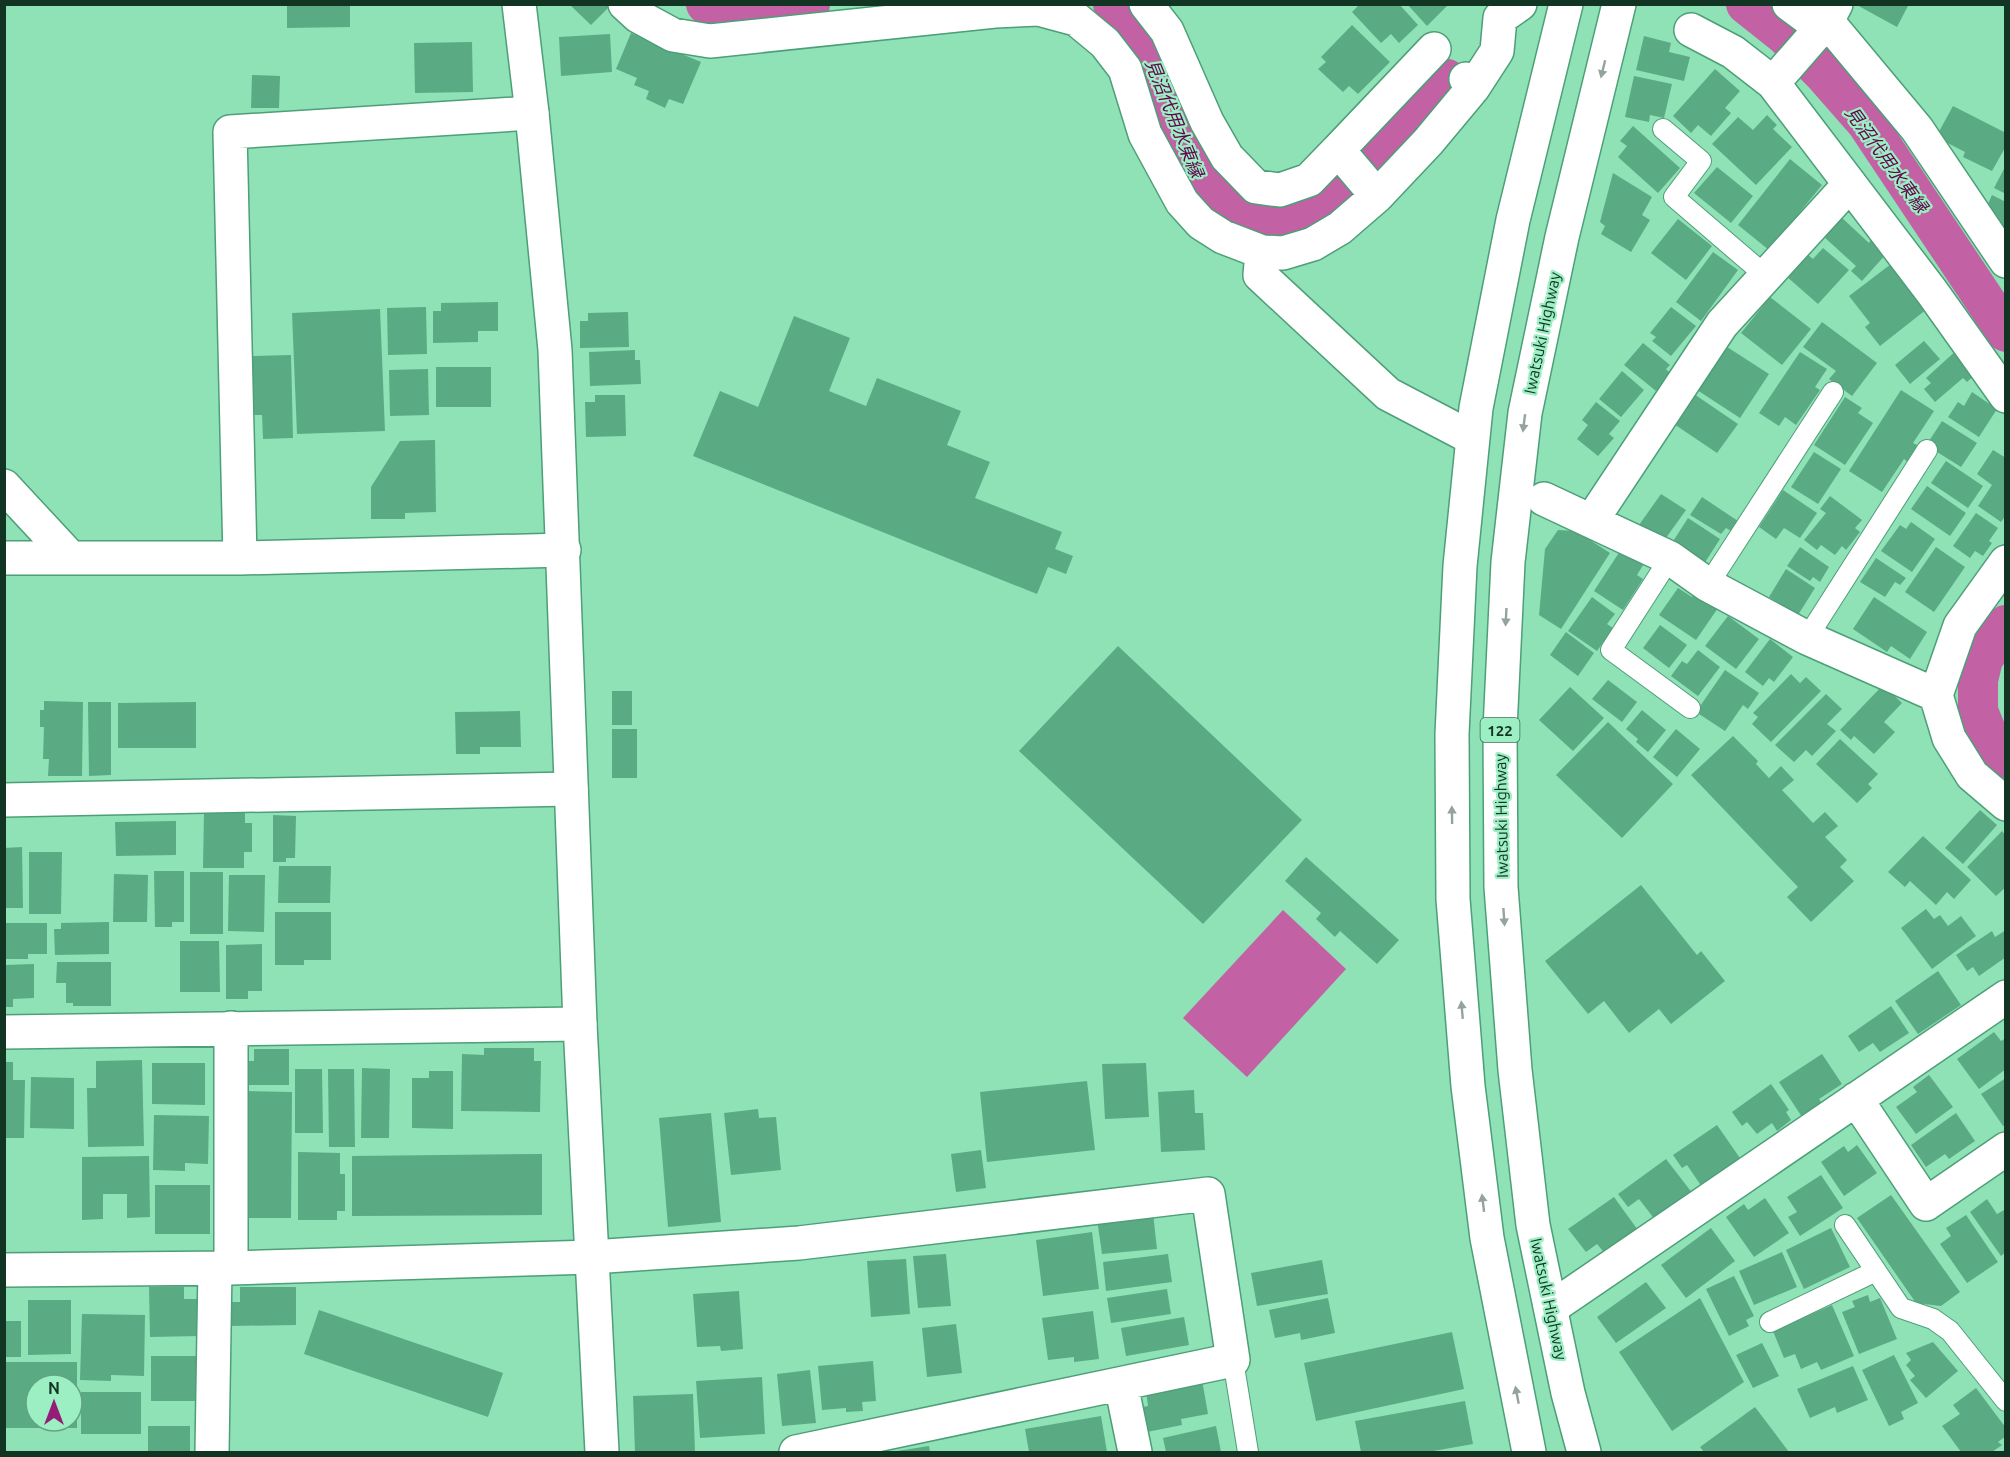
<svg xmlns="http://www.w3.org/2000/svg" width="2010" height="1457" font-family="Ubuntu,'Noto Sans JP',sans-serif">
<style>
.water{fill:#c361a5}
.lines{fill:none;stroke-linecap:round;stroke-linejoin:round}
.canal{stroke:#c361a5;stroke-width:40}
.building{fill:#5aab83;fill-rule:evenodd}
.lane-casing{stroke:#4d9f77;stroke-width:22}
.street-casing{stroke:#4d9f77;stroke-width:36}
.secondary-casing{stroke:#4d9f77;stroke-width:36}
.highway-casing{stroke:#4d9f77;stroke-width:36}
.lane{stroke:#fff;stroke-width:20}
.street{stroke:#fff;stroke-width:33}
.secondary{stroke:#fff;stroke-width:33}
.highway{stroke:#fff;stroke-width:33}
.oneway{fill:#94a49c}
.labels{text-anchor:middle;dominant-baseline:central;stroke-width:4.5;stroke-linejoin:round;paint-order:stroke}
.shield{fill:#9ceec3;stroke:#3b6c53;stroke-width:1.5}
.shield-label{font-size:15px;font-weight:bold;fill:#113423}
.street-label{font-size:16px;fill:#113423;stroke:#9ceec3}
.water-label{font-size:18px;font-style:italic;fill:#63034d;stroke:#9ceec3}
</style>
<rect width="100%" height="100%" fill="#8fe1b6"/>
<path class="water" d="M1283,910L1346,969L1247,1077L1183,1018Z"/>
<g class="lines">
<path class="canal" d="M706,4L733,10L810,4
M1113,4L1144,41L1202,185L1232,207L1260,218L1297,220L1362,170L1447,79
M1746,4L1785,35L1823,73L1866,122L2006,332
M2006,625L1983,659L1978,680V711L1991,743L2006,758"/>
</g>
<path class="building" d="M287,4H350V27L287,28Z
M1360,4H1399L1418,25L1399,43L1391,34L1381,43L1352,12Z
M1407,4H1449L1427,26Z
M1855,4H1909L1897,27Z
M570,5H611L591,25Z
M1352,25L1390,62L1358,94L1349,86L1343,92L1318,69L1326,62L1321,57Z
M631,33L701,62L683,104L669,99L665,108L646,99L649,91L634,85L637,78L616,69Z
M610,34L612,72L561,76L559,37Z
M1644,36L1671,43L1669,52L1690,57L1684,81L1636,70Z
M472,42L473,92L415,93L414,43Z
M1715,69L1740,91L1725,108L1731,113L1711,136L1698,125L1691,133L1673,116Z
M252,75L280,76L279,108H251Z
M1634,76L1672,84L1664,118L1650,115L1649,122L1625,117Z
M1953,106L2006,133V146L1992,171L1963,157L1965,152L1936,137Z
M1767,115L1777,125L1773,129L1792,147L1756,185L1712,144L1738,117L1753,130Z
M1633,126L1680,168L1658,193L1618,157L1627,146L1620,141Z
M1790,159L1822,185L1769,250L1738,225Z
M2006,165V194L1994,188Z
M1717,167L1753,196L1731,223L1694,193Z
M1613,173L1652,197L1642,215L1650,220L1631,252L1601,234L1605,226L1600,222Z
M1992,195L2006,202V237L1993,232L1998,220L1984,213Z
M1840,216L1869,243L1871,239L1887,253L1862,281L1851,271L1856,266L1823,236Z
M1678,219L1712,246L1686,280L1651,253Z
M1823,248L1849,270L1818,304L1786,276L1807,254L1813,259Z
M1713,252L1738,270L1701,321L1676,302Z
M1891,264L1927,309L1880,346L1865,327L1870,323L1849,296Z
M1770,297L1811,329L1782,365L1741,333Z
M498,302V331H478V342L433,343V311H441V303Z
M426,307L427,354L388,355L387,308Z
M1671,307L1696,326L1671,356L1652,341L1656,337L1650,333Z
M380,309L385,431L297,434L292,313Z
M628,312L629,347L580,348V321H588V313Z
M794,316L850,338L829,391L866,406L877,378L961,411L947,445L990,462L975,498L1062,532L1055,549L1073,556L1066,574L1048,567L1037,594L693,456L720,391L758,407Z
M1822,322L1877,363L1852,396L1829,379L1836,371L1803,347Z
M1924,341L1940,359L1910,384L1895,365Z
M1643,343L1670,365L1666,369L1671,374L1656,391L1624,365Z
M1724,345L1769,374L1740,418L1694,388Z
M1959,348L1979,371L1967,382L1963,378L1935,402L1924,389L1931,383L1926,378Z
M635,350V360H640L641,384L590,386L589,352Z
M1800,352L1827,369L1815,387L1820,390L1796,425L1785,417L1779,426L1759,413Z
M291,355L293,438L263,439L262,415H252L251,356Z
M436,367H491V407H436Z
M428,369L429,415L390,416L389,370Z
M1622,371L1644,390L1621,417L1599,399Z
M1901,390L1934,411L1913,443L1921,447L1910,464L1904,459L1882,492L1849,471Z
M1691,392L1738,424L1717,453L1671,422Z
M1972,392L1997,409L1979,437L1948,417L1958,402L1964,406Z
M595,395H625L626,436L586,437L585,402H595Z
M1845,397L1862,408L1858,413L1873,423L1845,465L1814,445Z
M1596,402L1620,421L1609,434L1614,438L1598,456L1577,439L1588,425L1582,420Z
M1942,421L1977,443L1961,467L1934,450L1936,445L1929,441Z
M435,440L436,512L405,513V519H371V487L400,441Z
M1993,450L2006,458V515L2001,522L1978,506L1992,485L1977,474Z
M1814,452L1841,469L1818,504L1791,487Z
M1946,461L1983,486L1968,508L1931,483Z
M1927,486L1966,513L1950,536L1911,509Z
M1783,490L1817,513L1800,538L1784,528L1776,539L1759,527Z
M1661,494L1686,510L1663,542L1639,525Z
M1830,496L1862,520L1855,528L1860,532L1846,550L1842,546L1835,555L1821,545L1817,550L1804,540L1826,513L1820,509Z
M1702,497L1738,521L1731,531L1726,528L1721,534L1690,515Z
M1976,513L1998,528L1989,541L1992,543L1983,556L1975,551L1970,558L1953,546Z
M1688,518L1720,539L1702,567L1670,546Z
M1911,522L1935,539L1912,572L1881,551L1900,525L1906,529Z
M1558,530L1576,531L1610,553L1561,629L1539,615L1545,549Z
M1800,547L1829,567L1820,582L1813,577L1810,581L1787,566Z
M1936,547L1965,567L1934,612L1905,592Z
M1622,548L1645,562L1637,575L1643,579L1623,610L1594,591Z
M1876,558L1906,578L1900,585L1895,582L1885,597L1860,582Z
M1786,569L1815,588L1798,615L1769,597Z
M1678,588L1692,597L1696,592L1718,608L1696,640L1659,615Z
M1592,597L1615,614L1607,624L1613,628L1597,651L1568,631Z
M1874,597L1927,632L1910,659L1891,646L1887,652L1853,629Z
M1728,616L1759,639L1736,669L1705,646Z
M1660,625L1687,645L1669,668L1643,648Z
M1566,632L1594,653L1578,676L1550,655Z
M1770,639L1793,657L1774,682L1769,678L1763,686L1745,672Z
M1118,646L1302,820L1203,924L1019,751Z
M1698,650L1720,667L1698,696L1671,676L1682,661L1687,664Z
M1725,670L1759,693L1748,709L1743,705L1725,731L1696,712Z
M1791,674L1800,683L1806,677L1821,691L1771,742L1752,724L1758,717L1753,713Z
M1608,680L1637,702L1622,722L1592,699Z
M1883,685L1902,703L1884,722L1895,732L1874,754L1854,736L1851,740L1840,730Z
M1570,687L1604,718L1573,751L1539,720Z
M612,691H632V725H612Z
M1826,694L1842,709L1827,724L1836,731L1812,756L1806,750L1794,762L1775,745Z
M44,701L83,702L82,776H48L49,759H43L44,727H40V710H44Z
M88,702H111V775L89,776Z
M196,702V748H118V703Z
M1642,710L1666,730L1648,752L1636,742L1638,739L1626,729Z
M520,711L521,747H480V754H456L455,712Z
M1608,722L1673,784L1622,838L1556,775Z
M612,729H637V778H612Z
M1676,729L1700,749L1677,777L1653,757Z
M1733,736L1758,761L1756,764L1769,778L1781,766L1794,780L1782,790L1813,823L1825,812L1838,826L1825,837L1847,860L1840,867L1854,881L1811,922L1787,897L1798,887L1691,775Z
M1840,739L1878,774L1868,784L1872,788L1857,803L1816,764Z
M1980,810L1997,825L1963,864L1945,848Z
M204,812L245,813V823H252V852H244V868H203Z
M273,815L296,816L295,858H286V862H273Z
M176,821V855L116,856L115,822Z
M2002,831L2006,836V887L1996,896L1967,867Z
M1923,836L1971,880L1954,899L1947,892L1936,905L1910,881L1905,887L1888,872Z
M22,847L23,908H4V848Z
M29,852H62L61,914H29Z
M1306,857L1399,940L1377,964L1340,931L1335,937L1316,919L1321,913L1285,881Z
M279,866H331L330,903H278Z
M154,871H184V922H172V927H155Z
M190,872H223V934H190Z
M114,874L148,875L147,922H113Z
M229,875H265L264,932L228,931Z
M1641,885L1697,955L1701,951L1725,981L1671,1024L1659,1009L1629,1033L1604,1001L1588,1014L1545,961Z
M1926,909L1934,919L1940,915L1948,926L1961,916L1976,936L1932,969L1901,928Z
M275,912H331V960H304V965H275Z
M109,922V954L55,955L54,929H61V923Z
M4,923H47V954H28V959H4Z
M2006,930V957L1979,976L1973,967L1967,971L1956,955L1992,931L1995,937Z
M180,941H219L220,992H180Z
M262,944V991H248V999H226V945Z
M57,962H111V1006H73V1003H66V983H56Z
M34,964V998L13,999V1007H4V965Z
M1938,971L1961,1005L1918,1034L1895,1001Z
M1891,1006L1909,1033L1880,1052L1873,1043L1859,1052L1848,1036Z
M1994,1032L2001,1041L2006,1038V1069L1979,1089L1957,1059Z
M484,1048H534V1061H541L540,1112L461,1111L462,1054L484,1055Z
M254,1049H289V1085H245V1061H254Z
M1822,1054L1842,1084L1819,1099L1822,1103L1802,1117L1779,1082Z
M142,1060L144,1146L88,1147L87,1088H96V1061Z
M5,1062H13V1080H25L24,1138H5Z
M152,1063H205V1105L152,1104Z
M1146,1063L1149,1117L1105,1119L1102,1064Z
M362,1068L390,1069L389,1138H361Z
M295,1069H322L323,1133H295Z
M328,1069H354L355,1147H329Z
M429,1071H453V1129L412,1128V1078H429Z
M1929,1075L1953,1107L1916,1134L1896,1107L1917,1092L1913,1087Z
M31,1077L74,1078V1129L30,1128Z
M2006,1078V1124L2003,1126L1981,1094Z
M1087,1081L1095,1150L987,1162L980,1092Z
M1771,1084L1789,1110L1786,1112L1791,1120L1777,1131L1772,1123L1757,1134L1747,1122L1742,1126L1732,1112Z
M1194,1090L1195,1113H1203L1205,1150L1161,1152L1158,1092Z
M243,1091L292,1092L291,1218H246Z
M758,1109L759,1118L776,1117L781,1170L731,1175L724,1113Z
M711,1113L721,1222L668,1227L659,1118Z
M1956,1113L1975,1141L1949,1159L1945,1154L1926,1167L1911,1145Z
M154,1115L209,1116L208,1164L185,1163V1171L153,1170Z
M1717,1125L1742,1161L1702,1187L1687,1165L1682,1168L1673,1155Z
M1857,1145L1877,1173L1844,1196L1821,1162L1844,1146L1848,1152Z
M981,1150L986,1188L956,1192L951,1154Z
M298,1152L340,1153V1174H345V1211H337V1220H298Z
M542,1154V1215L352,1216V1156Z
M149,1156L150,1217L127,1218V1194H103V1219L82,1220V1157Z
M1666,1159L1693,1194L1656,1221L1639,1199L1628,1207L1618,1194Z
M1821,1175L1843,1208L1800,1236L1788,1217L1797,1212L1787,1197Z
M155,1185H210V1234H155Z
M1891,1195L1960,1292L1941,1306L1916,1303L1857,1218Z
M1614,1197L1640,1233L1607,1256L1597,1244L1586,1252L1568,1229Z
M1765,1198L1789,1233L1754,1257L1726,1217L1744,1204L1748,1210Z
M1987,1199L1997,1214L2006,1209V1252L2001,1256L1970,1212Z
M1153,1213L1157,1249L1102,1254L1097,1219Z
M1966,1215L1998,1262L1967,1283L1940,1244L1951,1236L1946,1228Z
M1711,1228L1735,1261L1686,1298L1661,1265Z
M1831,1228L1850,1267L1804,1289L1786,1250Z
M1092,1232L1099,1289L1043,1296L1036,1240Z
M1782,1252L1797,1287L1754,1305L1739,1271Z
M946,1254L951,1306L918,1308L913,1256Z
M1168,1254L1172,1282L1106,1291L1103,1262Z
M906,1259L910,1314L871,1317L867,1261Z
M1322,1260L1328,1294L1257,1306L1251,1273Z
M1734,1276L1754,1316L1746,1320L1749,1326L1729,1336L1706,1289Z
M1646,1282L1666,1308L1616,1343L1597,1317Z
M149,1287H184V1299H199L200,1336L150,1337Z
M240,1287H296V1325L229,1326V1302H240Z
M1167,1289L1171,1314L1111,1323L1107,1298Z
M739,1291L743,1349L721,1351L720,1346L697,1347L693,1294Z
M1868,1295L1870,1302L1880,1298L1897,1339L1859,1354L1842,1312L1855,1307L1852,1301Z
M1328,1298L1335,1333L1301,1340L1300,1333L1275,1338L1269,1310Z
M1700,1298L1744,1382L1672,1431L1619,1352Z
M28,1300H71V1354L28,1355Z
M1832,1305L1854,1356L1821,1370L1817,1362L1801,1369L1795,1354L1784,1358L1773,1331Z
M319,1310L503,1373L488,1417L304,1354Z
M1093,1311L1099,1359L1074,1362V1357L1048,1360L1042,1318Z
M82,1314L145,1315L144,1376L111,1375V1381L80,1380Z
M1184,1317L1189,1345L1126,1356L1121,1328Z
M4,1321H21V1357H4Z
M956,1324L962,1373L927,1377L922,1328Z
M1452,1332L1464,1389L1316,1421L1304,1363Z
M1933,1342L1958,1371L1926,1398L1910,1380L1915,1376L1906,1365L1911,1360L1906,1353Z
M1762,1343L1779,1376L1753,1388L1736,1355Z
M1894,1355L1918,1403L1901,1412L1904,1419L1889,1426L1862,1370Z
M151,1356H196V1401H151Z
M873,1361L876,1401L862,1402L863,1411L846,1412V1408L822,1410L818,1366Z
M4,1362H77V1428H4ZM36,1385H72V1421H36Z
M1853,1366L1868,1400L1837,1413L1835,1407L1810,1418L1797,1389Z
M810,1370L816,1423L782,1426L777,1374Z
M762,1377L765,1434L700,1438L696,1381Z
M1202,1380L1208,1414L1181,1419L1182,1425L1147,1432L1142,1407L1148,1406L1146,1391Z
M1976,1388L2006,1428V1436L1998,1442L2002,1445L1992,1452H1961L1942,1426L1960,1414L1953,1405Z
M81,1392H141V1434H81Z
M693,1394L695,1452H635L633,1396Z
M1465,1401L1473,1444L1428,1452H1361L1355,1421Z
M1755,1407L1789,1452H1704L1700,1447Z
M1101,1416L1107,1452H1029L1025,1429Z
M148,1426H190V1452H148Z
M1216,1426L1221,1452H1166L1163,1438Z
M929,1446L930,1452H897V1451Z"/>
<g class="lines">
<g class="lane-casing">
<path id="lane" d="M1663,129L1701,161L1674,197L1766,276
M1670,558L1611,650L1690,708
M1708,585L1833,392
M1807,638L1927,450
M1845,1225L1901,1308L1933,1319L1950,1331L2006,1401
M1770,1322L1876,1271
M1233,1360L1248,1452"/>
</g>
<g class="street-casing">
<path id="street" d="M625,4L638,16L673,35L710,41L995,11L1039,9L1076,19L1105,43L1125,69L1145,134L1182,202L1201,223L1223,237L1262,252L1283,253L1313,244L1340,228L1377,196L1338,150L1434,49
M1146,4L1167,31L1207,122L1227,157L1256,187L1280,190L1309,180L1338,150
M1789,4L1820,27
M1827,21L1917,129L2006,261
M1691,30L1733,52L1773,83L1932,292L2006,396
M1773,83L1827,21L1836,4
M1473,88L1497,51L1500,18L1520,4
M1377,196L1428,142L1473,88L1466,79
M1262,252L1260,275L1388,394L1472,438
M4,486L70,557
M1544,499L1670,558L1708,585L1807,638L1936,695
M1592,520L1722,324L1850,184
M4,558H240L564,550
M240,558L230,132L532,113
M2006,562L1960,626L1936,695L1949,738L1972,775L2006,804
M4,800L571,789
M231,1028V1268
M4,1032L580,1024
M1856,1099L1926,1204L2006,1149
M4,1270L231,1268L592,1257L799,1243L1208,1194L1233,1360L796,1452
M1551,1308L2006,997
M1121,1384L1135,1452
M212,1452L215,1268"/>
</g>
<g class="secondary-casing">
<path id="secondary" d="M519,4L532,113L555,350L580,1024L602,1452"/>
</g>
<g class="highway-casing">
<path id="highway" d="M1529,1452L1487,1238L1468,1086L1453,899L1452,734L1460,566L1476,408L1513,220L1566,4
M1584,1452L1568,1393L1533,1225L1515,1070L1501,887L1500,729L1508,562L1525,413L1562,237L1619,4"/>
</g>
<use href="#lane" class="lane"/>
<use href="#street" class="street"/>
<use href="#secondary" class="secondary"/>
<use href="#highway" class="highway"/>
</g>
<defs><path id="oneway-solid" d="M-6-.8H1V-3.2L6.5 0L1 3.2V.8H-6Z" transform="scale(1.5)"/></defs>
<g class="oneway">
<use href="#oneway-solid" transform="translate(1603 69) rotate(104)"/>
<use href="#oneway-solid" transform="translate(1524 423) rotate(97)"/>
<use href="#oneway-solid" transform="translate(1506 617) rotate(93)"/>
<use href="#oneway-solid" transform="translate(1452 815) rotate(-91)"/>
<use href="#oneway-solid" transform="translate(1504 917) rotate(86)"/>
<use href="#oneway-solid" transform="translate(1462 1010) rotate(-95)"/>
<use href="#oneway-solid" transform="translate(1483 1203) rotate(-97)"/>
<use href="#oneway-solid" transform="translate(1517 1395) rotate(-101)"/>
</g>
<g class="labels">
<rect class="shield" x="1480.5" y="718" width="39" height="24" rx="4.5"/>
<g class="shield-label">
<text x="1500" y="730">122</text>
</g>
<g class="street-label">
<text transform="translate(1542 333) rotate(-78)">Iwatsuki Highway</text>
<text transform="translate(1501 816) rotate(-91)">Iwatsuki Highway</text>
<text transform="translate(1549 1299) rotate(78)">Iwatsuki Highway</text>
</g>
<g class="water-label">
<text transform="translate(1175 118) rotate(68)">見沼代用水東縁</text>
<text transform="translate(1887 159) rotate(54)">見沼代用水東縁</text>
</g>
</g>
<rect width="2010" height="1457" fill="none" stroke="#113423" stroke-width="12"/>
<g transform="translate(54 1403)"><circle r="28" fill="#9ceec3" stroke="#64a483" stroke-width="1.5"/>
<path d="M0-4.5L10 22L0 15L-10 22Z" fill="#951c77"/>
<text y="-9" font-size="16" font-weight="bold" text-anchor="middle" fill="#113423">N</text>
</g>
</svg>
